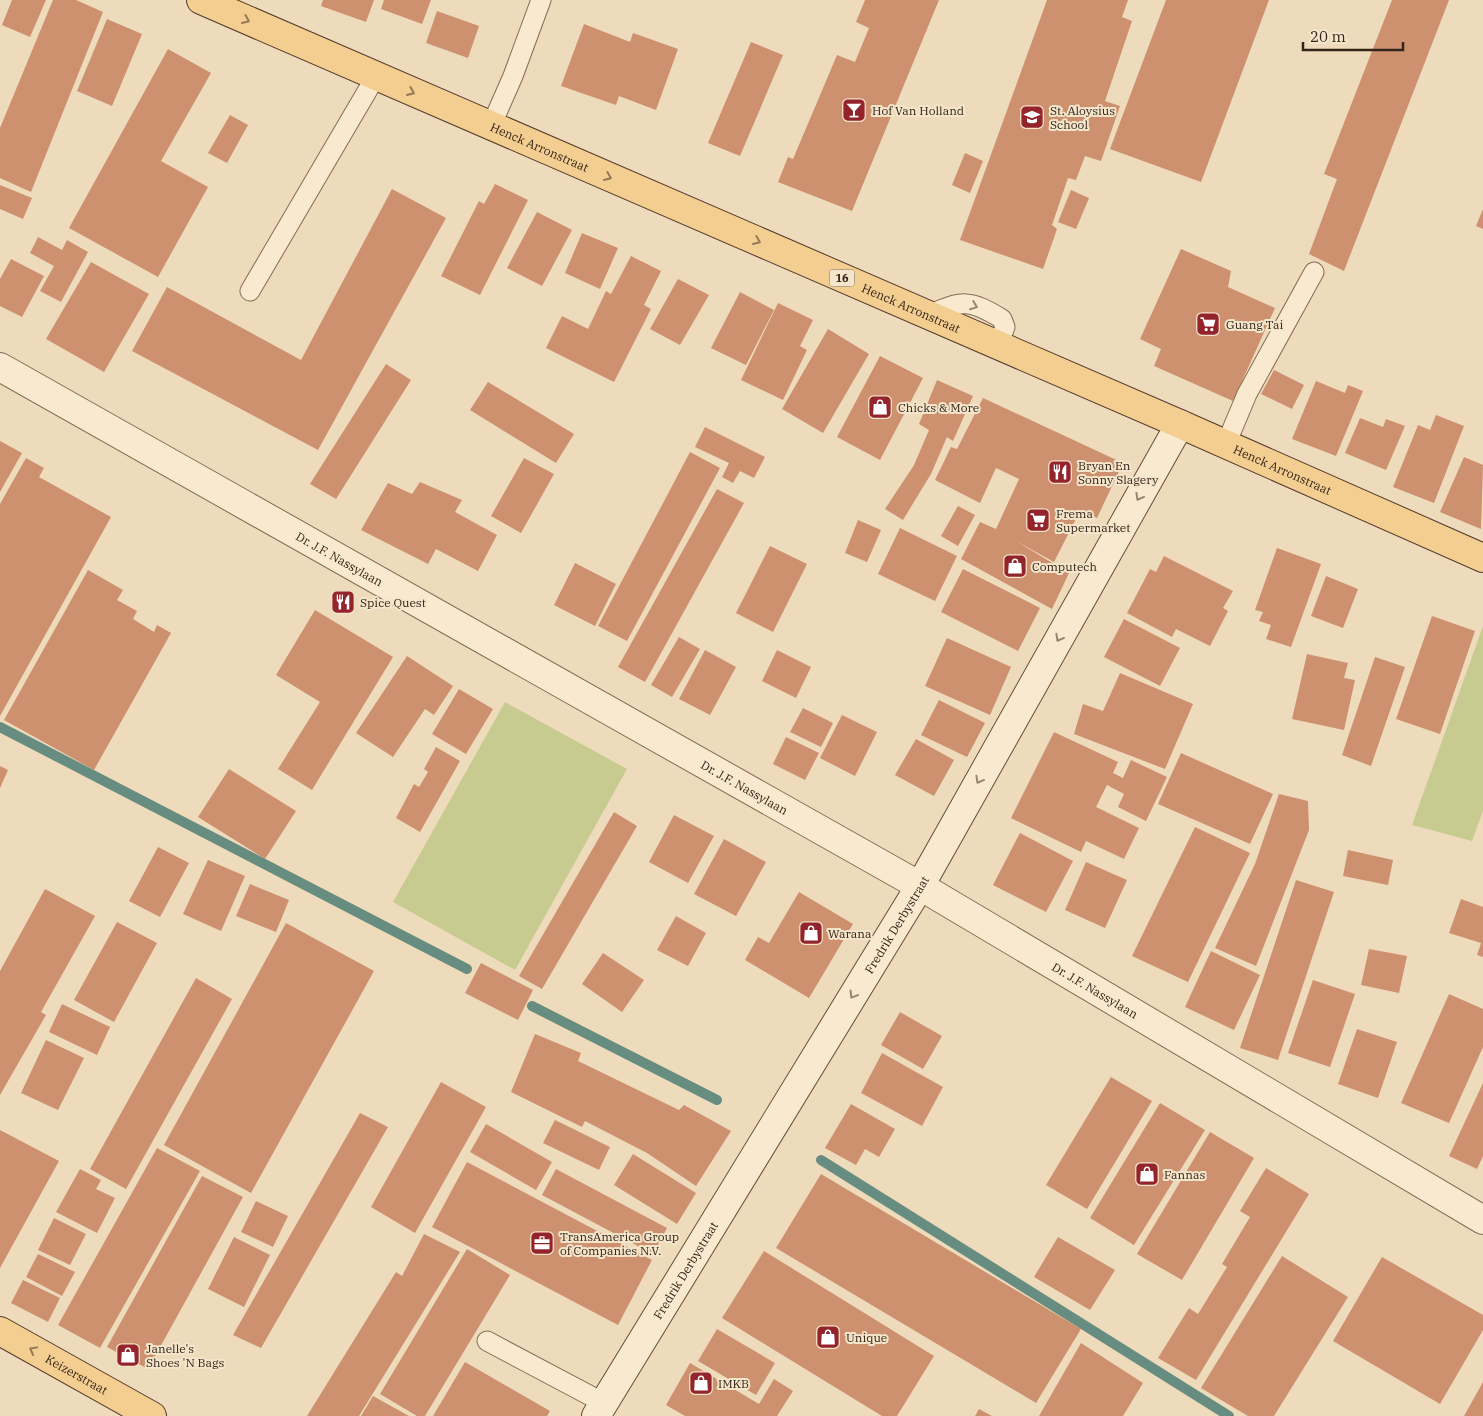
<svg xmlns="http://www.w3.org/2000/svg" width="1483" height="1416" font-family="'IBM Plex Serif',serif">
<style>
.green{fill:#c8cb90}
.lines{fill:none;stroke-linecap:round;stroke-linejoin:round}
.stream{stroke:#678c80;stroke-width:10}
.building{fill:#cd9170}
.lane-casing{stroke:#856b55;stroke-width:21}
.street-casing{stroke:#856b55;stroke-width:30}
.secondary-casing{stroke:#664d39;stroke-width:30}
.primary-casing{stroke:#523a2a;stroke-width:30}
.lane{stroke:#f9e9ce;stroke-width:19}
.street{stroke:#f9e9ce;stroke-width:28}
.secondary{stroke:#f9e9ce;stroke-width:28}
.primary{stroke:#f3ce90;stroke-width:28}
.oneway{stroke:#947a55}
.oneway2{stroke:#968774}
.labels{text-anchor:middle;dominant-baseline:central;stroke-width:4;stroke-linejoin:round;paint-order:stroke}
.shield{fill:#f5e6cb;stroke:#6e5f4f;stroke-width:1}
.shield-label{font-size:11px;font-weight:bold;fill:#34251a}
.poi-label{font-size:12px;fill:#34251a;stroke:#f5e6cb;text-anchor:start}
.street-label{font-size:12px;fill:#34251a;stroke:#f5e6cb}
</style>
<rect width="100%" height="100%" fill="#eedbbb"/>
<path class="green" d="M1483,626V811L1472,841L1412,825Z
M505,702L627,769L515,970L393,902Z"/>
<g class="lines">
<path class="stream" d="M0,727L467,969
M532,1006L717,1100
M821,1160L1229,1416"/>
</g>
<path class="building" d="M12,0H46L30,37L2,25Z
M53,0H76L103,12L31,192L0,178V128Z
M323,0H374L366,22L321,6Z
M384,0H431L422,24L381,9Z
M865,0H939L852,211L778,182L788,157L793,159L837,55L855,62L869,28L856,22Z
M1047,0H1128L1122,17L1132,21L1105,101L1120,106L1101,161L1085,156L1076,180L1068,178L1052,225L1057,229L1043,269L960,240Z
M1166,0H1269L1201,182L1110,149Z
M1392,0H1449L1344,271L1309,254L1337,179L1324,174Z
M437,11L479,26L468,58L426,43Z
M107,19L142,34L112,106L77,91Z
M584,24L630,42L633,33L678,49L656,110L619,96L616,105L561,86Z
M751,42L783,55L740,156L708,143Z
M168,49L211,73L161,161L208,187L158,277L69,228Z
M230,115L248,125L227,163L208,153Z
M965,153L983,161L970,193L952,185Z
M495,184L528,200L480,295L441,276L479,201L484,204Z
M0,185L32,198L23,219L0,209Z
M392,189L446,218L318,450L132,351L167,287L301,360Z
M1071,190L1089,198L1076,229L1058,222Z
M1483,209V229L1476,226Z
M537,212L572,230L542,286L507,268Z
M582,233L618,248L600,289L565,273Z
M38,237L62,250L67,240L88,252L61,302L40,291L54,266L30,253Z
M1181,249L1231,271L1228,287L1275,308L1233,401L1154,366L1161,349L1140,339Z
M631,256L661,271L644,305L651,309L614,382L546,348L562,316L588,329L606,291L611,294Z
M11,259L44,276L22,317L0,306V279Z
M91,262L149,294L104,372L46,339Z
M678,279L709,295L680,345L650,329Z
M740,292L774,310L746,365L711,348Z
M778,303L813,320L800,346L807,350L783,400L741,380Z
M828,329L869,354L823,433L782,409Z
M880,356L923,378L880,460L837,437Z
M386,364L411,380L336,499L310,484Z
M1274,370L1304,385L1292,409L1261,394Z
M937,380L973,396L953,441L947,437L931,474L903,520L885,509L914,465L929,430L919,424Z
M1316,381L1345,393L1348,385L1363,391L1336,456L1292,439Z
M488,382L574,434L556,463L470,410Z
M983,398L1123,463L1097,518L1080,511L1054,562L1016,541L1069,573L1052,609L961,559L980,522L996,529L1019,479L996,468L980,503L935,480L951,447L957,449Z
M1436,415L1464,426L1434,503L1393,487L1418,425L1430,430Z
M1360,418L1383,427L1386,419L1405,426L1386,470L1345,453Z
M705,427L765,457L754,478L740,471L733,483L722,477L729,463L695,447Z
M0,441L22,453L0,492Z
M690,452L720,468L627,641L598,626Z
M1464,457L1483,465L1481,529L1440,512Z
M26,458L44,468L39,477L111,517L0,716V504Z
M524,458L554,474L521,533L491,516Z
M420,482L462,500L455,512L497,535L478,571L436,549L428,564L361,530L388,483L412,494Z
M717,489L744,503L645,682L618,667Z
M958,506L975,515L958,546L941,536Z
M858,520L881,530L867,562L845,553Z
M900,528L957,556L935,601L878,574Z
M770,546L807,564L773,632L736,613Z
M1277,548L1321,564L1291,647L1266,639L1271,625L1259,621L1263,612L1255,610Z
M1164,556L1233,591L1223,608L1228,611L1210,646L1176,629L1172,637L1127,613L1150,569L1156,572Z
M575,563L616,584L595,626L554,605Z
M963,569L1040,608L1018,651L941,612Z
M88,570L123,590L117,600L137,611L133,619L154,632L157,625L171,633L94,770L4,720Z
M1326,576L1358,589L1343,628L1311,616Z
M315,610L393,657L312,790L278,769L320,702L276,675Z
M1432,616L1475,631L1440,734L1396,719Z
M1124,619L1180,648L1160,686L1104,657Z
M679,637L700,649L672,697L651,685Z
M947,638L1011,667L990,715L925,686Z
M705,650L736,667L710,715L679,699Z
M777,650L811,667L796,698L762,681Z
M1307,654L1348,663L1344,678L1355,680L1344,730L1292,719Z
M407,656L453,686L434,715L425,709L393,757L356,733Z
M1375,657L1405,667L1371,766L1342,755Z
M1120,673L1193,704L1165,769L1074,734L1083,704L1103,711Z
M459,689L493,709L466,754L432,734Z
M939,700L985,723L967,757L921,735Z
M803,708L833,723L821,747L790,732Z
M842,715L877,732L855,776L820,758Z
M1054,732L1118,762L1113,773L1123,778L1131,760L1167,777L1146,821L1118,807L1124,794L1107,785L1096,807L1139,828L1124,859L1086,841L1081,852L1011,818Z
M786,737L819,753L805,780L773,764Z
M916,739L954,760L934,796L895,775Z
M436,747L460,761L420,832L396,818L414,784L419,787L428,772L424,769Z
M1181,753L1273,794L1250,844L1158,804Z
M0,766L8,770L0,788Z
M229,769L296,811L265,859L198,817Z
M1279,794L1308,801L1309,830L1256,966L1215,948L1255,864Z
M614,812L637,826L542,989L519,976Z
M674,815L714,836L688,883L649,862Z
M1195,827L1250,853L1188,982L1132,956Z
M1020,833L1073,861L1046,912L993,885Z
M724,839L766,862L736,916L694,894Z
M158,847L189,863L160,917L129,901Z
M1348,850L1393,860L1388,885L1343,876Z
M208,860L245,876L221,931L183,914Z
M1086,862L1127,880L1105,928L1065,910Z
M1296,880L1334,892L1278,1060L1240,1048Z
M250,884L289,900L276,932L236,916Z
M45,889L95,916L41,1012L46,1015L0,1095V971Z
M799,892L853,924L809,998L745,960L758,937L769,943Z
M1461,899L1483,907V957L1477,955L1481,943L1449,933Z
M676,916L706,933L688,966L657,950Z
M117,922L157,943L114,1022L74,1000Z
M286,923L374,971L251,1193L164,1145Z
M1369,949L1407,956L1399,993L1361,985Z
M1211,951L1260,975L1234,1030L1185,1007Z
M603,953L644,980L622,1012L582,984Z
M481,963L533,990L518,1020L465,993Z
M196,978L232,999L126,1189L90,1169Z
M1313,980L1355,994L1330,1067L1288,1053Z
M1449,994L1483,1009V1047L1449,1123L1401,1103Z
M62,1004L110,1027L97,1055L49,1032Z
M900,1012L942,1036L923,1069L881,1045Z
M1357,1029L1397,1042L1378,1098L1338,1084Z
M535,1034L581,1053L578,1061L679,1110L684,1105L731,1131L696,1186L647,1153L585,1121L582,1127L511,1092Z
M46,1040L84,1058L58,1110L21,1093Z
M882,1053L943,1087L922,1126L861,1093Z
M1111,1077L1152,1101L1087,1209L1046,1185Z
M441,1082L486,1107L415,1233L371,1207Z
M1483,1083V1156L1477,1169L1449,1156Z
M1160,1103L1205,1130L1134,1245L1090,1218Z
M851,1104L895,1129L879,1157L865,1149L856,1165L825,1148Z
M360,1113L388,1127L261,1348L233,1335Z
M555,1120L610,1147L599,1170L543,1143Z
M486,1124L552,1162L536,1190L470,1152Z
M0,1130L59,1161L0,1268Z
M1210,1132L1254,1158L1182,1280L1137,1254Z
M157,1148L200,1171L100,1348L58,1325Z
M633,1154L696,1193L677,1224L614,1185Z
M467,1162L652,1260L618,1325L432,1227Z
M1266,1168L1309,1194L1196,1380L1158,1358L1189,1308L1198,1314L1227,1267L1222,1264L1250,1217L1240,1211Z
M80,1169L101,1180L96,1189L115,1198L97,1233L56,1212Z
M556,1169L667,1228L653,1254L542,1195Z
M821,1174L1081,1329L1036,1403L776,1248Z
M202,1176L243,1197L148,1369L107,1347Z
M256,1201L288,1216L273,1247L241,1232Z
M54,1218L86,1234L70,1265L38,1250Z
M424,1234L460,1252L359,1416H307L396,1272L402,1276Z
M234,1237L270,1255L244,1307L208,1289Z
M1058,1237L1115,1270L1090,1310L1034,1277Z
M467,1249L510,1275L425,1416H417L380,1394Z
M764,1251L934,1356L897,1416H882L722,1318Z
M38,1254L75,1272L62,1296L26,1277Z
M1282,1256L1348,1297L1274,1416H1248L1201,1388Z
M1382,1257L1483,1315V1330L1440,1404L1333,1341Z
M23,1280L60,1298L48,1322L11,1303Z
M717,1329L775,1363L756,1395L698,1361Z
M1081,1343L1143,1383L1123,1416H1039Z
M465,1362L550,1411L547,1416H433Z
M690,1363L759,1404L774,1379L793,1391L777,1416H685L666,1405Z
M1483,1382V1416H1464Z
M373,1396L409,1416H361Z
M979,1409L992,1416H975Z"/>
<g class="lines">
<g class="lane-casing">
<path id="lane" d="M491,126L513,76L541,0
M250,291L376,76
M928,315C963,300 969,299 1002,319L1005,327L998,345
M1226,444L1247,394L1314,272
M487,1341L604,1403"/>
</g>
<g class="street-casing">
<g id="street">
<path id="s1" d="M0,367L920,886L1483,1220"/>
</g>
</g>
<g class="secondary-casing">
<g id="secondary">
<path id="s2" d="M596,1416L920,886L1180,424"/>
</g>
</g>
<g class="primary-casing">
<g id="primary">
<path id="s3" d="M201,0L1180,424L1483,558"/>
<path id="s4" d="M0,1331L152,1416"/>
</g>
</g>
<use href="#lane" class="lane"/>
<use href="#street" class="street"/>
<use href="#secondary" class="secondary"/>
<use href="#primary" class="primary"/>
</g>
<defs><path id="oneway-chevron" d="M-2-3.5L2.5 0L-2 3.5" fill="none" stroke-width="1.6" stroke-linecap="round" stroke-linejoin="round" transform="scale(1.25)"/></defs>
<g class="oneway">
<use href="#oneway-chevron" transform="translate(246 20) rotate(24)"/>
<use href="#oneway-chevron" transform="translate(411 92) rotate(24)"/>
<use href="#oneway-chevron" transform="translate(608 177) rotate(23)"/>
<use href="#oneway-chevron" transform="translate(757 241) rotate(23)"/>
<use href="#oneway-chevron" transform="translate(33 1350) rotate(-151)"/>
</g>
<g class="oneway2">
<use href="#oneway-chevron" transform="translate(974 306) rotate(21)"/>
<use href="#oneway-chevron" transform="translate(1139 497) rotate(119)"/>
<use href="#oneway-chevron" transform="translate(1059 638) rotate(119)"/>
<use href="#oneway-chevron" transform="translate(979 780) rotate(119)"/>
<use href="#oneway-chevron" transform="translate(853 995) rotate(121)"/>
</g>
<defs>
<g id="bar-square" transform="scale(1.25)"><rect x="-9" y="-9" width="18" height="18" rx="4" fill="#94242c" stroke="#f5e6cb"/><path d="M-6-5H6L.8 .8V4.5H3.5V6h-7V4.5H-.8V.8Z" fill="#fff"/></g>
<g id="school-square" transform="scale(1.25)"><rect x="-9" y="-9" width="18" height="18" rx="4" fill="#94242c" stroke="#f5e6cb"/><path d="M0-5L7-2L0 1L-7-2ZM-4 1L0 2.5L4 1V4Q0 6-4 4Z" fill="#fff"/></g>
<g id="supermarket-square" transform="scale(1.25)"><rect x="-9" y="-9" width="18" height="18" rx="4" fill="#94242c" stroke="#f5e6cb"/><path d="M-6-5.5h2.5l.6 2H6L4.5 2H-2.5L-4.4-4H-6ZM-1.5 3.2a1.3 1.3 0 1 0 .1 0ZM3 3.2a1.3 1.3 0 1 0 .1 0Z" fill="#fff"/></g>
<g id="shop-square" transform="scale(1.25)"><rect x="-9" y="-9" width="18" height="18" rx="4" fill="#94242c" stroke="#f5e6cb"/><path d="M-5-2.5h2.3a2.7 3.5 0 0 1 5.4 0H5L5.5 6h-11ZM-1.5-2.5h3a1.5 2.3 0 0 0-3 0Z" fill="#fff"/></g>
<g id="restaurant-square" transform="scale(1.25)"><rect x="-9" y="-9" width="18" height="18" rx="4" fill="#94242c" stroke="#f5e6cb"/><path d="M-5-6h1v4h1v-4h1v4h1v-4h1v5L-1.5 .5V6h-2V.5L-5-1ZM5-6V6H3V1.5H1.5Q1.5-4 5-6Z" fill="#fff"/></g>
<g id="office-square" transform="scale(1.25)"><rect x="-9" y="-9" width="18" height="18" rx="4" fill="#94242c" stroke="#f5e6cb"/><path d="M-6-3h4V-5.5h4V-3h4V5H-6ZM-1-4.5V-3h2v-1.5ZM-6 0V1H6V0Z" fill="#fff"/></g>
</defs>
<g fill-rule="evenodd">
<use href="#bar-square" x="854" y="110"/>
<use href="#school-square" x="1032" y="117"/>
<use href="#supermarket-square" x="1208" y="324"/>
<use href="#shop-square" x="880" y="407"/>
<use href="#restaurant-square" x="1060" y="472"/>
<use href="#supermarket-square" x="1038" y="520"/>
<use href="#shop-square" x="1015" y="566"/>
<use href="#restaurant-square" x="343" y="602"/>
<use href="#shop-square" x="811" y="933"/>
<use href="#shop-square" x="1147" y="1174"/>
<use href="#office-square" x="542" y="1243"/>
<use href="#shop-square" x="828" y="1337"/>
<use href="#shop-square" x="128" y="1355"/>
<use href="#shop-square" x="701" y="1383"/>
</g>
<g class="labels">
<rect class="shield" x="829.5" y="269.5" width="25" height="17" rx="4"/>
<g class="shield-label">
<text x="842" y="278">16</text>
</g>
<g class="poi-label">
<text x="872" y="110">Hof Van Holland</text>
<text x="1050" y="110">St. Aloysius<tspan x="1050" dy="14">School</tspan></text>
<text x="1226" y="324">Guang Tai</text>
<text x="898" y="407">Chicks &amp; More</text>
<text x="1078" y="465">Bryan En<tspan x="1078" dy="14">Sonny Slagery</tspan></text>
<text x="1056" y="513">Frema<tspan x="1056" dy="14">Supermarket</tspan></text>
<text x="1032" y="566">Computech</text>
<text x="360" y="602">Spice Quest</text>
<text x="828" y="933">Warana</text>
<text x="1164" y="1174">Fannas</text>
<text x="560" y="1236">TransAmerica Group<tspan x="560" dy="14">of Companies N.V.</tspan></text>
<text x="846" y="1337">Unique</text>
<text x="146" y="1348">Janelle's<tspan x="146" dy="14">Shoes 'N Bags</tspan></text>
<text x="718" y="1383">IMKB</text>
</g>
<g class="street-label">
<text stroke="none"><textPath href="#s3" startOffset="369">Henck Arronstraat</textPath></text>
<text stroke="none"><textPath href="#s3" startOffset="774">Henck Arronstraat</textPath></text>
<text stroke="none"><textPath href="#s3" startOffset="1179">Henck Arronstraat</textPath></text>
<text stroke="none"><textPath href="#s1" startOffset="390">Dr. J.F. Nassylaan</textPath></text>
<text stroke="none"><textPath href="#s1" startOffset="855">Dr. J.F. Nassylaan</textPath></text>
<text stroke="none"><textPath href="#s2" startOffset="576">Fredrik Derbystraat</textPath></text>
<text stroke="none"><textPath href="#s1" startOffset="1260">Dr. J.F. Nassylaan</textPath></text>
<text stroke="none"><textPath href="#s2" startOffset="171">Fredrik Derbystraat</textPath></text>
<text stroke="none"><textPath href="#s4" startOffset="88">Keizerstraat</textPath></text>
</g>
</g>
<path d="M1303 42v8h100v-8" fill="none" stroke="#34251a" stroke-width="2.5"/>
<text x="1310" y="42" font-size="15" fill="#34251a" stroke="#f5e6cb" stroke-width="4" paint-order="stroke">20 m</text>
</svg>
